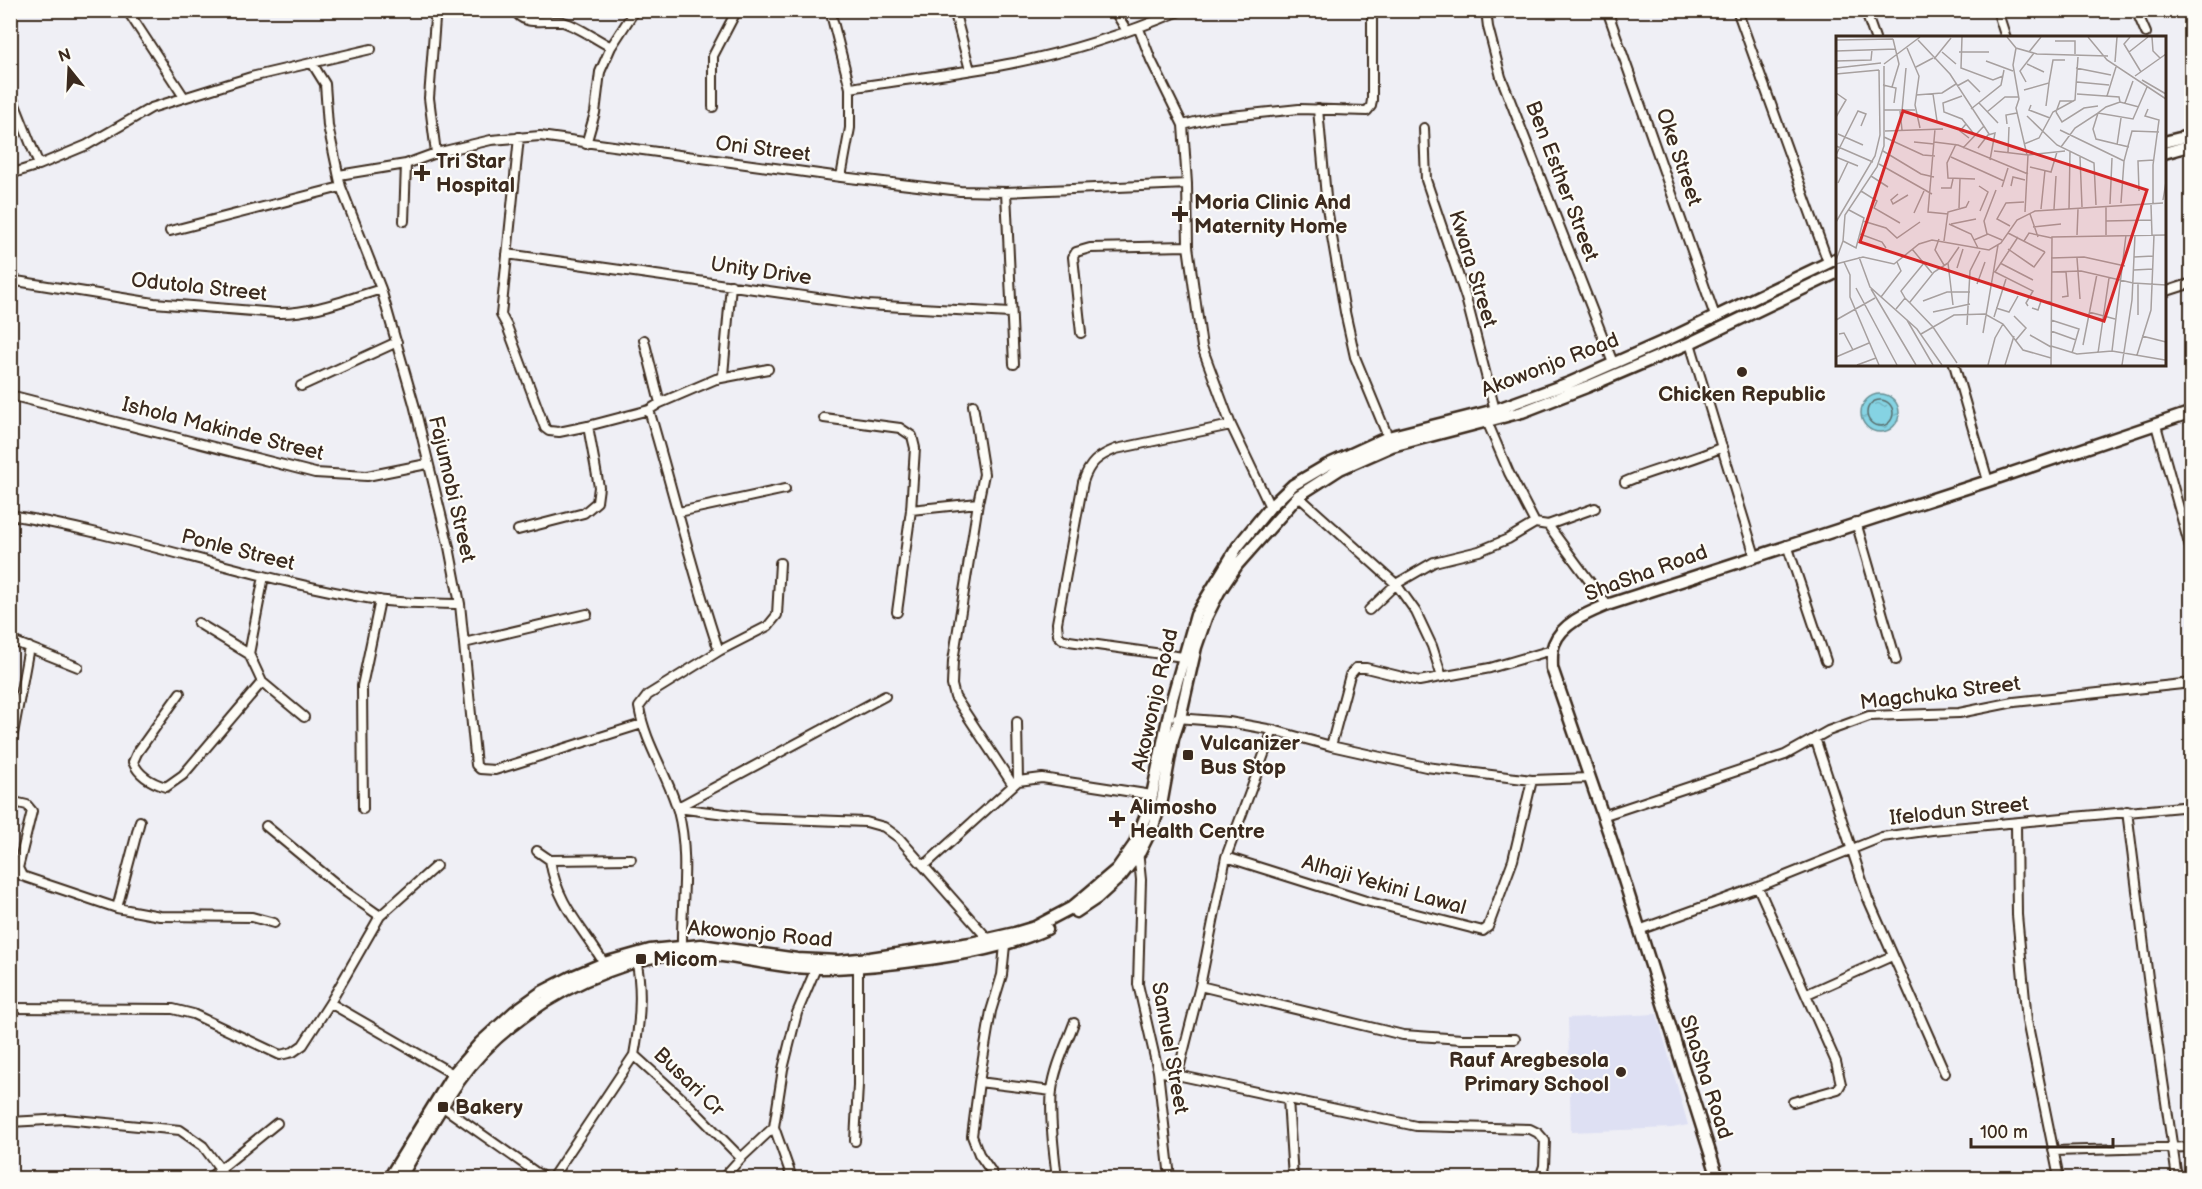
<svg xmlns="http://www.w3.org/2000/svg" width="2202" height="1189" font-family="'Balsamiq Sans',sans-serif">
<style>
.built{fill:#dee0f3}
.water{fill:url(#water-ripples);stroke:#678f94;stroke-width:1.5}
.lines{fill:none;stroke-linecap:round;stroke-linejoin:round}
.shore{stroke:#596e6d;stroke-width:1.5}
.minor-casing{stroke:#3b2a1e;stroke-width:12}
.tertiary-casing{stroke:#3b2a1e;stroke-width:15}
.secondary-casing{stroke:#3b2a1e;stroke-width:15}
.minor{stroke:#fdfcf7;stroke-width:8}
.tertiary{stroke:#fdfcf7;stroke-width:10}
.secondary{stroke:#fdfcf7;stroke-width:10}
.poi-dot{fill:#3b2a1e;stroke:#fdfcf7;stroke-width:2}
.labels{text-anchor:middle;dominant-baseline:central;stroke-width:4.5;stroke-linejoin:round;paint-order:stroke}
.street-label{font-size:21px;fill:#3b2a1e;stroke:#fdfcf7}
.poi-label{font-size:21px;font-weight:bold;fill:#3b2a1e;stroke:#fdfcf7;text-anchor:start}
.inset-road{fill:none;stroke:#a7a09f;stroke-width:1.5}
.view{fill:#d62828;fill-opacity:0.15;stroke:#d62828;stroke-width:3}
.inset-edge{fill:none;stroke:#3b2a1e;stroke-width:3}
</style>
<defs>
<pattern id="water-ripples" width="26" height="14" patternUnits="userSpaceOnUse" patternTransform="scale(1.5)"><rect width="26" height="14" fill="#85d3e3"/><path d="M2 4q2-2 4 0t4 0M15 11q2-2 4 0t4 0" fill="none" stroke="#74b5c2"/></pattern>
</defs>
<rect width="100%" height="100%" fill="#efeff5"/>
<filter id="ink" filterUnits="userSpaceOnUse"><feTurbulence type="fractalNoise" baseFrequency=".0167" numOctaves="2"/><feDisplacementMap in="SourceGraphic" scale="12" xChannelSelector="R" yChannelSelector="G"/><feConvolveMatrix kernelMatrix="1 2 1 2 8 2 1 2 1" color-interpolation-filters="sRGB"/></filter>
<g filter="url(#ink)">
<path class="built" d="M1657,1014L1688,1125L1672,1128L1571,1132L1568,1018Z"/>
<path class="water" d="M1861 413a19 19 0 1 1 38 0a19 19 0 1 1-38 0Z"/>
<g class="lines">
<path class="shore" d="M1867 413a13 13 0 1 1 26 0a13 13 0 1 1-26 0Z"/>
<g class="minor-casing">
<path id="minor" d="M127,10L184,97
M515,10C522,26 544,20 558,21C572,22 597,40 611,47
M830,10L850,88V128L841,177
M954,10L970,70
M1114,10L1127,31
M1486,10L1488,27L1501,77L1613,363
M1607,10L1715,316
M1737,10L1828,262
M1865,10L1875,38
M1997,10L2006,38
M2136,10L2146,33
M435,19L429,98L436,153
M1139,29L1151,60L1183,125L1187,184L1188,246L1202,347L1231,425L1270,507
M312,63L325,84L328,126L341,187L381,289L414,404L449,547L460,604L476,765L480,769L495,770L642,724
M850,88C902,80 955,74 1008,64C1065,53 1128,33 1182,10
M10,92L39,165
M713,107V56L737,10
M1318,109L1327,208L1345,312L1355,357L1388,437
M1183,125L1211,118L1299,109L1367,111L1371,106L1372,100V10
M1424,128L1426,180L1466,298L1496,414
M519,137L501,315L507,326L545,428L549,431L559,432L588,426L649,410L660,403L716,379L768,369
M586,144L595,113L600,72L611,47L635,10
M10,174L39,165L87,145L151,108L251,77L371,49
M339,175L406,164L436,153L491,140L540,136L841,177L960,191L1006,192L1187,184
M1006,192L1014,364
M404,221L406,164
M170,231L341,187
M507,254L867,305L1010,313
M10,280L154,303L277,313C312,314 348,299 381,289
M2164,292L2192,283
M1081,333L1073,257L1076,252L1090,248L1188,246
M644,340L660,403
M1690,343L1755,556
M1954,364L1988,481
M718,379L723,375L731,285
M301,386L397,342
M10,395L315,473L367,476L427,464
M973,405L984,474L978,503L953,661L952,685L955,697L1013,785
M649,410C673,490 692,572 719,651
M824,418L900,428L912,436L915,448L911,510L897,612
M1486,419L1509,473L1535,523
M2156,425L2192,555
M1625,482C1656,468 1691,462 1722,447
M1298,496L1396,584L1416,612L1432,646L1442,677
M911,510L978,503
M679,512L785,489
M10,515C135,536 254,580 378,600C405,604 433,603 460,604
M1856,522L1896,660
M1548,525L1607,605
M518,530L584,513L597,502L599,487L588,426
M1787,545L1826,661
M1369,610L1396,584L1434,562L1479,551L1508,539L1535,523L1548,525L1595,508
M198,623L249,654L262,682L304,717
M10,640L78,667
M464,643L587,614
M249,654L264,576
M1183,657L1069,641L1062,639L1058,635L1057,623L1083,482C1089,463 1098,456 1116,449L1231,425
M180,693L137,753L133,762C139,776 152,783 166,787L183,775L262,682
M1177,718L1229,722L1273,730L1331,746L1426,767L1532,780L1590,778
M1017,722L1018,781
M1815,738L1868,899L1945,1073
M11,745L29,647
M1331,746L1350,675L1356,668H1366L1419,681L1490,668L1552,650
M10,801L27,805L32,811L18,868L22,876L117,908L160,916L252,917L274,923
M678,807L885,696
M677,808L758,818L866,822L884,827L899,838L988,939
M363,809L362,686L380,600
M2127,811L2148,978L2177,1178
M1602,816L1785,755L1828,731L1869,716L1959,713L2014,702L2192,683
M2016,823L2017,915L2027,1021L2059,1178
M266,826L346,892L380,916
M1138,850L1141,880L1138,984L1158,1071L1170,1178
M537,851L550,860L631,859
M1226,857L1366,901L1483,931L1488,927L1513,860L1532,780
M550,860C557,904 582,927 604,963
M924,866L1018,781L1042,778L1152,795
M10,880L18,868
M1758,887L1836,1062L1841,1084L1838,1089L1793,1102
M117,908L140,821
M1639,930L1758,887L1882,837L1932,830L2192,806
M682,949C681,903 690,856 678,811C668,775 645,744 639,707L648,695L719,651L768,626L777,615L780,563
M636,959C643,991 640,1023 634,1055L689,1105L741,1158
M1200,986L1403,1035L1462,1039H1515
M1807,994L1892,956
M330,1003L453,1074
M10,1008L173,1009L193,1014L280,1055L293,1052L303,1045L330,1003L380,916L436,866
M1158,1071L1416,1126L1530,1129L1538,1133L1545,1141L1544,1166L1540,1178
M1178,1073L1200,986L1226,857L1273,730
M979,1082L1052,1091
M1288,1099L1293,1178
M443,1107L544,1178
M10,1122L65,1119L180,1130L203,1146L221,1170
M855,1141L858,1085V968
M2054,1151L2192,1147
M209,1178L277,1123
M552,1178L634,1055
M723,1178L741,1158L774,1127
M792,1178L774,1127L783,1069L797,1013L816,968
M993,1178L991,1171L979,1154L972,1136L979,1082L991,1011L1002,975L1005,945
M1057,1178C1054,1153 1049,1115 1052,1090C1055,1067 1066,1045 1074,1023
M1702,1178L1717,1175"/>
</g>
<g class="tertiary-casing">
<path id="tertiary" d="M1718,1178L1613,845L1552,668C1552,661 1551,652 1554,644C1562,623 1588,613 1607,605L1988,481L2192,412"/>
</g>
<g class="secondary-casing">
<path id="secondary" d="M2164,142L2192,135
M2164,153L2192,145
M1076,912L1097,898L1121,876L1140,852L1153,826L1162,800L1173,739L1180,718L1196,647L1206,618L1219,592L1237,565L1298,496L1340,469L1392,446L1522,412L1589,386L1690,343L1838,272
M389,1178L453,1074L480,1043L515,1011L540,993L571,977L604,963L650,950L701,945L797,959L838,961L870,958L971,943L1015,933L1035,927L1071,908L1117,869L1134,845L1150,805L1172,699L1196,615L1238,546L1270,507L1293,485L1327,465L1388,437L1495,410L1569,383L1671,338L1838,258
M400,1178C419,1146 437,1112 459,1081C493,1032 551,992 606,972C631,963 658,953 685,953C722,953 757,963 793,967C828,970 863,967 897,963C948,957 1000,950 1047,929"/>
</g>
<use href="#minor" class="minor"/>
<use href="#tertiary" class="tertiary"/>
<use href="#secondary" class="secondary"/>
</g>
</g>
<g class="poi-dot">
<path d="M419 164h6v6h6v6h-6v6h-6v-6h-6v-6h6z"/>
<path d="M1177 205h6v6h6v6h-6v6h-6v-6h-6v-6h6z"/>
<circle cx="1742" cy="372" r="6"/>
<rect x="1182" y="749" width="12" height="12" rx="3"/>
<path d="M1114 810h6v6h6v6h-6v6h-6v-6h-6v-6h6z"/>
<rect x="635" y="953" width="12" height="12" rx="3"/>
<circle cx="1621" cy="1072" r="6"/>
<rect x="437" y="1101" width="12" height="12" rx="3"/>
</g>
<g class="labels">
<g class="street-label">
<text transform="translate(763 149) rotate(7)">Oni Street</text>
<text transform="translate(1679 157) rotate(71)">Oke Street</text>
<text transform="translate(1562 181) rotate(69)">Ben Esther Street</text>
<text transform="translate(1473 269) rotate(73)">Kwara Street</text>
<text transform="translate(761 271) rotate(8)">Unity Drive</text>
<text transform="translate(199 287) rotate(6)">Odutola Street</text>
<text transform="translate(1550 365) rotate(-21)">Akowonjo Road</text>
<text transform="translate(223 429) rotate(14)">Ishola Makinde Street</text>
<text transform="translate(452 489) rotate(77)">Fajumobi Street</text>
<text transform="translate(238 550) rotate(14)">Ponle Street</text>
<text transform="translate(1646 573) rotate(-20)">ShaSha Road</text>
<text transform="translate(1940 693) rotate(-7)">Magchuka Street</text>
<text transform="translate(1155 700) rotate(-77)">Akowonjo Road</text>
<text transform="translate(1959 811) rotate(-6)">Ifelodun Street</text>
<text transform="translate(1384 885) rotate(16)">Alhaji Yekini Lawal</text>
<text transform="translate(760 934) rotate(5)">Akowonjo Road</text>
<text transform="translate(1170 1048) rotate(80)">Samuel Street</text>
<text transform="translate(1706 1077) rotate(72)">ShaSha Road</text>
<text transform="translate(689 1082) rotate(44)">Busari Cr</text>
</g>
<g class="poi-label">
<text x="436" y="161">Tri Star<tspan x="436" dy="24">Hospital</tspan></text>
<text x="1194" y="202">Moria Clinic And<tspan x="1194" dy="24">Maternity Home</tspan></text>
<text x="1742" y="394" text-anchor="middle">Chicken Republic</text>
<text x="1200" y="743">Vulcanizer<tspan x="1200" dy="24">Bus Stop</tspan></text>
<text x="1130" y="807">Alimosho<tspan x="1130" dy="24">Health Centre</tspan></text>
<text x="653" y="959">Micom</text>
<text x="1609" y="1060" text-anchor="end">Rauf Aregbesola<tspan x="1609" dy="24">Primary School</tspan></text>
<text x="455" y="1107">Bakery</text>
</g>
</g>
<g transform="translate(1836 36)">
<rect width="330" height="330" fill="#efeff5"/>
<path class="inset-road" d="M126,1L125,32L157,44L167,40M171,1L180,12L201,18L272,20M252,1L271,24L330,63M294,1L288,8L305,36M316,1L317,15L324,22M1,4L57,3M82,4L114,38L153,98M219,5H239V18M71,12L83,40L79,69L84,92M180,12L177,29L183,63L180,72L191,119M0,15L60,13M106,16L120,28M123,16H153M193,16L205,1M293,16L312,1M98,23L115,2M0,25L35,24L36,14M150,25L177,35M279,26L281,1M48,28L84,1M191,28L208,36M80,31L97,22M0,32L45,27M240,32L275,39M0,38L43,34M299,40L330,18M306,44L330,58M190,46L184,35L198,17M241,46L273,49M47,49L60,52L58,67M121,50L132,44L144,56M56,51L63,28L57,3M188,54L213,47L217,24H229M0,57L10,64L0,81M97,58L101,85M241,58L283,61L284,66M80,59L106,57L120,48M126,60L107,67L108,76L126,83L138,98M271,60L280,31M143,67L162,87M289,67L297,45M195,69L193,74L214,82M210,70L213,47M135,73L165,49L168,34M312,73L309,80L323,84L317,129V167M48,74H79M64,75L66,94M66,75L70,32M151,76L169,61H183M220,76L226,86L248,72L262,70M220,76L224,65H238M191,80L221,109L258,127L260,169M130,88L124,95L133,102M171,88L170,79L181,77M99,93L92,176L112,178M224,94L288,125M49,95L107,93M2,98L27,109M48,101L87,119L99,120M78,106L98,108M98,106L122,109L192,138M120,108L111,127L112,142L139,143M188,108L203,102L217,76L239,64L242,21M281,109L285,82M0,110L37,126M225,111L239,92L262,77L297,83L311,51M293,111L260,103L257,93L262,77L270,71L284,66L303,71M127,112L148,90M142,112L152,99L159,97L154,124M47,115L85,138L98,141M158,115L192,119L229,115M172,117L173,91M0,119L22,75L30,78L25,90M0,121L22,130M115,121L168,145M244,121L246,171M43,128L96,158M194,131L215,136L221,116M35,140L52,151M2,147L12,126M143,150L152,156L144,175M175,150L177,141L189,144M166,151L172,132M105,152H115L117,143M25,155L41,165L38,172L64,187M303,155L302,125L318,124M62,158L55,164L57,168L72,159M327,164L330,146M285,167L288,125L296,95L323,96M274,168L276,122M315,169L316,199M270,171V199M123,172L124,143M205,173L209,134M218,173L220,140M233,173L234,116M189,176L192,119M78,177L88,155M194,178L202,201M27,185L50,192L61,202L84,186M270,185L315,184M0,186L39,120L44,99L43,34M113,188L135,198L142,212M115,188L140,183M174,190L161,183L170,167L188,166M197,191L225,188M172,197L209,216M24,198L46,206L50,212M151,198L148,185L160,154M241,199L242,173M103,203L99,214L108,229M138,204L152,198L166,204M7,205L20,212L28,182L13,174M108,205L112,176L130,171L133,165M188,205L193,197L216,202M76,213L96,237M172,213L198,231L209,216M23,221L34,251L81,293L106,329M298,221L317,220M215,222L248,221L289,230M241,222L244,263M0,224L7,205L9,179L41,131L48,110V30M8,226L14,239V261L43,329M164,227L197,244M0,228L27,221L58,228L83,208L96,204L153,214L165,207L181,184L199,175L327,167M121,232L127,213M298,234L317,233M157,235L197,255L190,267L192,270M159,236L182,201M215,236L245,235L297,247L330,249M302,247V279M141,248L149,226M20,252L61,329M35,253L80,329M45,261L65,235L61,226M226,261L232,260L230,236M69,262L65,255L88,227M87,265L111,256H134M74,266L98,236L112,227M117,269L112,227L123,211M160,272L173,276L182,260M196,272L202,274L205,265L215,266M227,272L252,280M60,273L69,262L74,267L97,291L121,327M97,276L134,268M253,276L279,283M178,280L190,292L180,304M158,281L170,243M0,284L39,262M71,284L97,329M215,284L243,293L236,317M131,289L134,235L144,215M215,295L240,304M147,297L162,209M3,298L8,297L17,314M85,298L118,279L149,278L167,288L187,314L215,322M194,299L215,311M306,300L330,306M247,309L261,238M215,310L241,318L276,315L329,324M276,315L290,199M262,317L273,242M301,319L315,274L318,199M0,321L33,307M21,329L40,322M152,329L159,302L167,288M169,329L178,300M215,329L216,201L330,199M286,329L296,264L299,199"/>
<path class="view" d="M67,75L311,154L268,285L24,206Z"/>
<rect width="330" height="330" class="inset-edge"/>
</g>
<rect width="2202" height="1189" fill="none" stroke="#fdfcf7" stroke-width="36"/>
<rect x="18" y="18" width="2166" height="1153" fill="none" stroke="#3b2a1e" stroke-width="2" filter="url(#ink)"/>
<g transform="translate(69 69) rotate(342)" stroke="#fdfcf7" stroke-width="4.5" paint-order="stroke">
<path d="M0-4.5L10 22L0 15L-10 22Z" fill="#3b2a1e"/>
<text y="-9" font-size="16" font-weight="bold" text-anchor="middle" fill="#3b2a1e">N</text>
</g>
<path d="M1971 1138v9h142v-9" fill="none" stroke="#3b2a1e" stroke-width="3"/>
<text x="1980" y="1138" font-size="18" fill="#3b2a1e" stroke="#fdfcf7" stroke-width="4.5" paint-order="stroke">100 m</text>
</svg>
